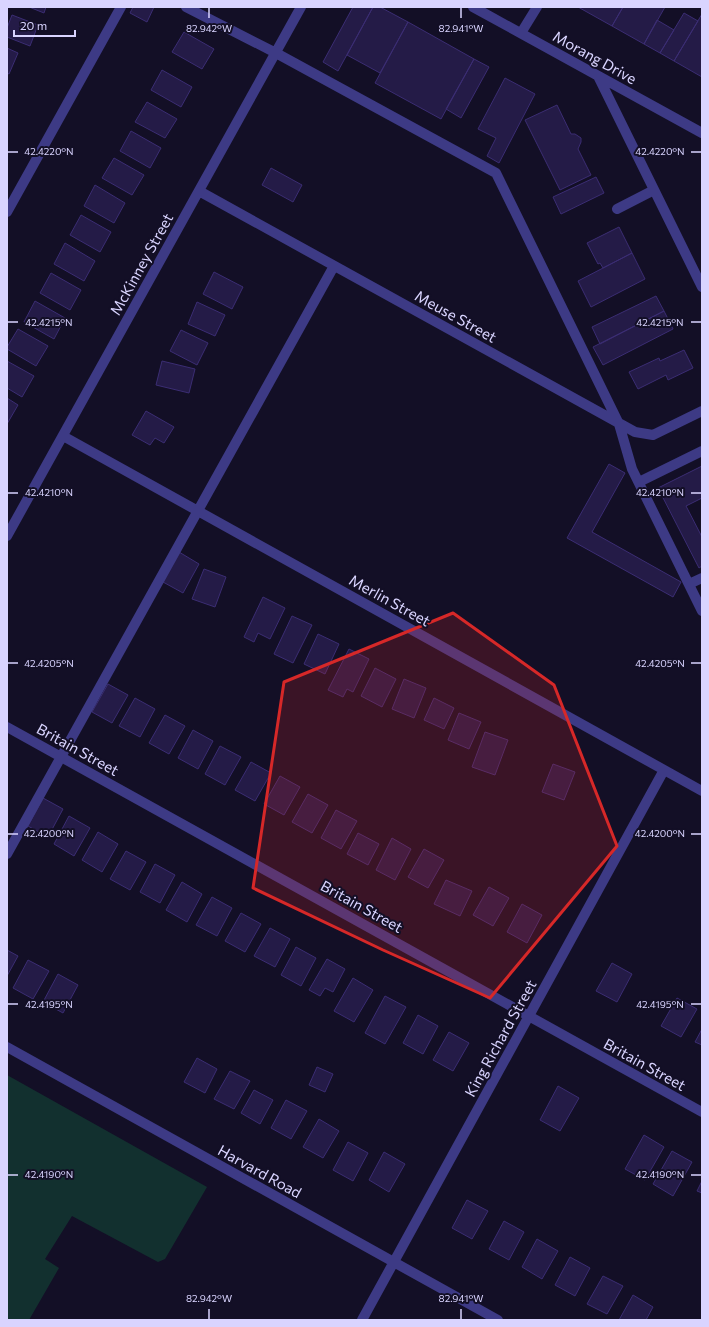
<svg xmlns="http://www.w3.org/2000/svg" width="709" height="1327" font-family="Commissioner,sans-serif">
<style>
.green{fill:#12302f}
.building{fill:#241b47;stroke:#3b2d73}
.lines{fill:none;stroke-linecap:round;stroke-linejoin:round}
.minor{stroke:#3d3a85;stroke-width:10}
.marked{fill:#d62828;fill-opacity:0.2;stroke:#d62828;stroke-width:3;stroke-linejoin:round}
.ticks{fill:none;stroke:#d9d4ff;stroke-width:1.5}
.labels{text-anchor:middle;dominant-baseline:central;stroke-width:4;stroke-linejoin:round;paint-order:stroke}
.street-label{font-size:15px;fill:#d9d4ff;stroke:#130f26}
.ticks-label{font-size:10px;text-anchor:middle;fill:#d9d4ff;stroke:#130f26;stroke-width:4;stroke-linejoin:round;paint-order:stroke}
</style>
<rect width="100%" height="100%" fill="#130f26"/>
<path class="green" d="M7,1075L207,1187L165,1259L158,1262L72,1216L45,1259L59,1268L29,1320H7Z"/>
<path class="building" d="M29,7H46L44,13Z
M133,7H154L147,22L130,13Z
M353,7H373L338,71L323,62Z
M373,7H380L408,22L380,73L347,55Z
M578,7H623L612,26Z
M623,7H665L644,44L612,26Z
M684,13L698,21L674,61L660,53Z
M702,14V77L674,61Z
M12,15L38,25L30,46L7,37V28Z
M657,20L674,30L660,53L644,44Z
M408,22L474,59L441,119L375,83Z
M184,32L214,49L202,69L172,52Z
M7,48L18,53L9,74L7,73Z
M474,59L489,67L461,118L446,109Z
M162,70L192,87L181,107L151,90Z
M505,78L535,94L499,163L487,156L496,138L478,129Z
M147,102L177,119L165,138L135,122Z
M557,105L571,134H575L581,138V142L578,149L591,175L560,190L525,120Z
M131,131L161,148L150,168L120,151Z
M114,158L144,175L132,195L102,178Z
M271,168L302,185L293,202L262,185Z
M596,177L604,193L561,214L553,197Z
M95,185L125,203L114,223L84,206Z
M81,215L111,232L100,252L70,235Z
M619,227L632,253L603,268L600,263L598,264L587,243Z
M65,243L95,261L84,281L54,264Z
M632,253L645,279L591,307L578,281Z
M214,272L243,287L232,309L203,294Z
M51,273L81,290L70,310L40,293Z
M656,296L664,311L600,344L592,327Z
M35,301L65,318L54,339L24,322Z
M197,302L225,315L215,336L188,324Z
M664,311L673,329L603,365L593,347Z
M18,329L48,346L36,366L7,349V347Z
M181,330L208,343L197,365L170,351Z
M684,350L693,368L668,380L666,375L638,389L629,372L659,358L660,361Z
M7,361L34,376L22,397L7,388Z
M162,361L195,369L189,393L156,385Z
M7,398L18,405L7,424Z
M146,411L174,427L164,443L155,438L150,445L132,435Z
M609,464L625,473L592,532L681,582L673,597L567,538Z
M702,466V498L686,506L702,537V566L699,568L658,488Z
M179,552L199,564L183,593L163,582Z
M204,569L226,577L215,607L192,599Z
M263,597L285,608L270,639L258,633L254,642L244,637Z
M292,616L312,625L293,663L274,654Z
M318,634L339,644L325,674L304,664Z
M349,649L369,659L353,692L347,689L343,697L328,690Z
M375,668L396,679L382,707L361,696Z
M404,679L426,688L414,718L392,709Z
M108,684L128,695L112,723L92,712Z
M135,698L155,709L140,737L119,726Z
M434,698L454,708L444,729L424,720Z
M459,713L481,722L469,749L448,740Z
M165,715L185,726L169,754L149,743Z
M193,730L213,741L198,769L178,758Z
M485,732L508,740L495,775L472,767Z
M220,746L241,757L225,785L205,774Z
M251,762L271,773L255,801L235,790Z
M553,764L575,772L564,800L542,792Z
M280,776L300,787L284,815L264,804Z
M308,794L328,805L312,833L292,822Z
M43,798L63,809L48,837L28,826Z
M336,810L357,821L341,849L321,838Z
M69,816L90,828L74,856L54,844Z
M98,832L118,844L102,872L82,860Z
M358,833L379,844L368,865L347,854Z
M392,838L411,849L395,880L376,870Z
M424,849L444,860L428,888L408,877Z
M126,851L146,862L130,890L110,879Z
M155,864L175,875L160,903L140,892Z
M446,880L472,891L460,916L434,904Z
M182,882L202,894L187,922L166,910Z
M489,887L509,898L493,926L473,915Z
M212,897L232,908L217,936L196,925Z
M522,904L542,915L527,943L507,932Z
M241,913L261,924L245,952L225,941Z
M270,928L290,939L275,967L254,956Z
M296,947L316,958L301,986L281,975Z
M7,950L18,956L7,976Z
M327,959L345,969L333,992L325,988L320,996L309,990Z
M28,960L49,971L33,999L13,988Z
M612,963L632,974L617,1002L596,991Z
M58,974L78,985L63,1013L43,1002Z
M353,978L373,990L354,1022L334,1011Z
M385,996L406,1007L385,1044L365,1033Z
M677,998L697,1009L681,1037L661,1026Z
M418,1015L438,1026L423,1054L403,1043Z
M702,1029V1045L695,1042Z
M449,1032L469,1043L453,1071L433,1060Z
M197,1058L217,1069L205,1093L184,1082Z
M317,1067L333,1074L325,1092L309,1085Z
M230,1071L250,1081L234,1109L214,1099Z
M558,1086L579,1098L560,1131L540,1120Z
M254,1090L273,1100L260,1124L241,1113Z
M286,1100L307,1111L291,1139L271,1128Z
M319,1119L339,1131L323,1158L303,1147Z
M644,1135L664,1147L645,1180L625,1169Z
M348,1142L368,1153L353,1181L333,1170Z
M672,1151L692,1162L673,1196L653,1184Z
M384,1152L405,1164L389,1192L369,1180Z
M702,1181V1193L697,1191Z
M467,1200L488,1211L472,1239L452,1228Z
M504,1221L524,1232L509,1260L489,1249Z
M537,1239L558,1251L542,1279L522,1267Z
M570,1257L590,1268L575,1296L555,1285Z
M603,1276L623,1286L607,1314L587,1304Z
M633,1295L653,1307L646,1320H619Z"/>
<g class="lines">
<path class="minor" d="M186,7L276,53L496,173L619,424L632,469L702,611
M473,7L702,133
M521,33L537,7
M598,76L702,287
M199,191L635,432L653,435L702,411
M617,209L654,190
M7,212L121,7
M63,436L702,791
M639,482L702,451
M7,536L301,7
M689,584L702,578
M7,727L702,1112
M7,854L334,266
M7,1047L498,1320
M362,1320L664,770"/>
</g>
<path class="marked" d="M453,613L554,685L617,846L490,998L383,950L253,888L284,682Z"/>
<path class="ticks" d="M209,8V18M461,8V18M8,152H18M691,152H701M8,322H18M691,322H701M8,493H18M691,493H701M8,663H18M691,663H701M8,834H18M691,834H701M8,1004H18M691,1004H701M8,1175H18M691,1175H701M209,1309V1319M461,1309V1319"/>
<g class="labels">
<g class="street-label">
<text transform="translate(595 57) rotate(29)">Morang Drive</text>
<text transform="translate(141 264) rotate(-61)">McKinney Street</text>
<text transform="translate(456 316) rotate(29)">Meuse Street</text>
<text transform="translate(390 600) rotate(29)">Merlin Street</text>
<text transform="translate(78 749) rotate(29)">Britain Street</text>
<text transform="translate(362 906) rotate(29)">Britain Street</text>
<text transform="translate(500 1038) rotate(-61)">King Richard Street</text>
<text transform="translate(645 1064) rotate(29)">Britain Street</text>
<text transform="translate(260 1171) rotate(29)">Harvard Road</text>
</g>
</g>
<g class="ticks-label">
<text x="209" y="32">82.942°W</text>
<text x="461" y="32">82.941°W</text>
<text x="49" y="155">42.4220°N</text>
<text x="660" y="155">42.4220°N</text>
<text x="49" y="326">42.4215°N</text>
<text x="660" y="326">42.4215°N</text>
<text x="49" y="496">42.4210°N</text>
<text x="660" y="496">42.4210°N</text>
<text x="49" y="667">42.4205°N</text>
<text x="660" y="667">42.4205°N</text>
<text x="49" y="837">42.4200°N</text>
<text x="660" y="837">42.4200°N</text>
<text x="49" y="1008">42.4195°N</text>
<text x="660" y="1008">42.4195°N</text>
<text x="49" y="1178">42.4190°N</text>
<text x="660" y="1178">42.4190°N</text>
<text x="209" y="1302">82.942°W</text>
<text x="461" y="1302">82.941°W</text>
</g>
<rect width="709" height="1327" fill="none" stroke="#d9d4ff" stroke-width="16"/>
<path d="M14 30v6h61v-6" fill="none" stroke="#d9d4ff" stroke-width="2"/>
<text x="20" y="30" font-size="12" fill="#d9d4ff" stroke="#130f26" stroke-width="3" paint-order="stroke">20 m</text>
</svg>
